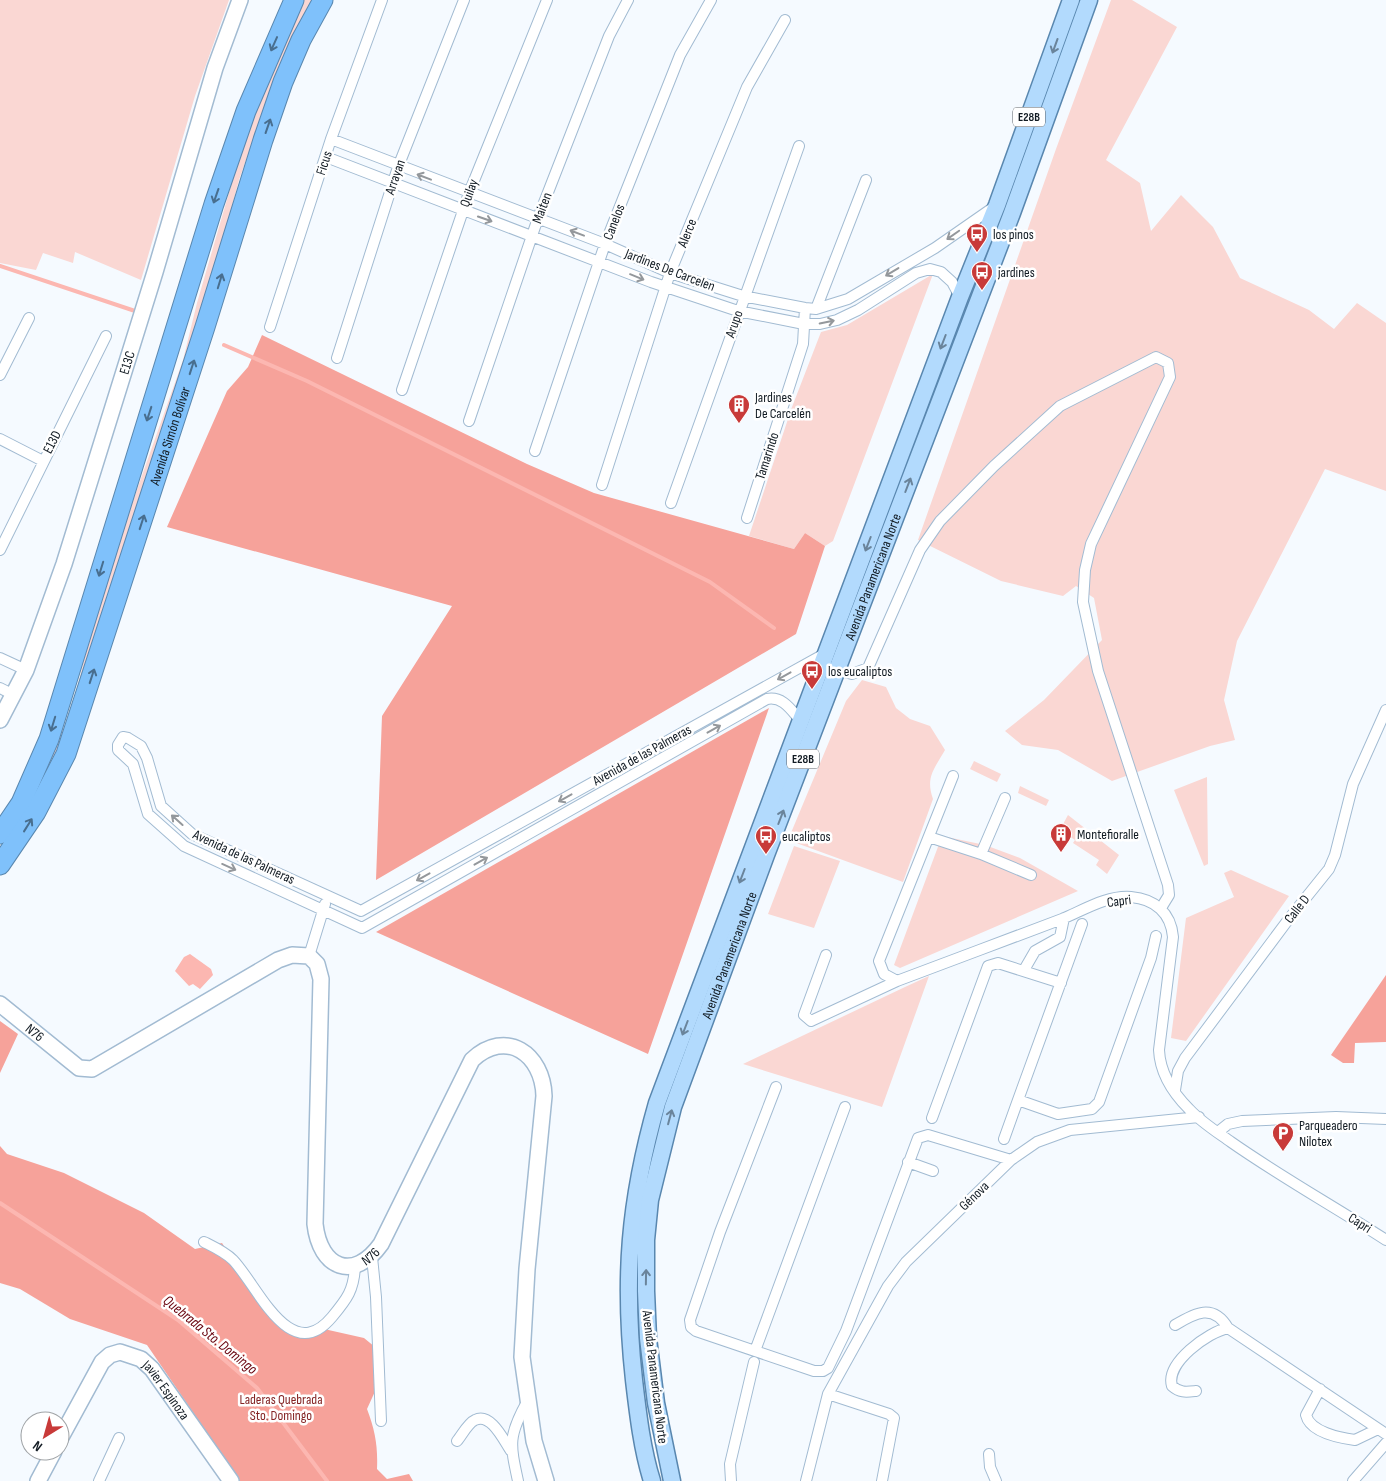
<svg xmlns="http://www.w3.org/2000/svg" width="1386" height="1481" font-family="'Sofia Sans Condensed',sans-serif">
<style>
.green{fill:#fad7d3}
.forest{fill:#f6a29a}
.water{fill:#fcb7b1}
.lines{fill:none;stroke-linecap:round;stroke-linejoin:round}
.stream{stroke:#fcb7b1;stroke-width:4}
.street-casing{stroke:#a2bbd2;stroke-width:12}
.secondary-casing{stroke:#a2bbd2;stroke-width:18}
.primary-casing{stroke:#5987af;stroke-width:19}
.highway-casing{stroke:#5987af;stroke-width:21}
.street{stroke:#fff;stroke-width:10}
.secondary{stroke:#fff;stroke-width:15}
.primary{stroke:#b2dafd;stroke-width:16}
.highway{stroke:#7fc1fb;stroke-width:19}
.oneway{stroke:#486e8f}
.oneway2{stroke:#6a849b}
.oneway3{stroke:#94989c}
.labels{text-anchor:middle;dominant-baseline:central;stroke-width:5;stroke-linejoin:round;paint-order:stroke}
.shield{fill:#fff;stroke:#595f65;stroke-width:1}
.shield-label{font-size:12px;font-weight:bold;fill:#121b23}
.street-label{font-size:14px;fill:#121b23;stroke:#fff}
.poi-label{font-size:14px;fill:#121b23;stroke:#fff;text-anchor:start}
.park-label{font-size:14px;fill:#842424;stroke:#fff}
.water-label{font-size:15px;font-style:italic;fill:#67000b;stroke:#fff}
</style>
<rect width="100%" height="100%" fill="#f5faff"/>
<path class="green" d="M0,0H229L195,96L141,280L75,252L73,263L43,253L36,270L0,263Z
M304,0H312L279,65L239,180L205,307L149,482L107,594L96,647L50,775L35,798L73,705L101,591L183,360L197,303L246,134L289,27Z
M1111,0H1132L1177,27L1106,160L1140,183L1151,231L1181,195L1213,227L1240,278L1309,310L1334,329L1357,303L1386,323V491L1325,469L1237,641L1224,700L1235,740L1210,746L1112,781L1058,750L1022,745L1005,731L1044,700L1102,640L1094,598L1076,586L1063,596L1001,581L918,540L1056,149Z
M933,274L833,541L825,546L805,533L794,549L749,536L792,407L821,332L847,325Z
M862,680L886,687L896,708L910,719L930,726L945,750C935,768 925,777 933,799L903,882L788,840L846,701Z
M974,761L1001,774L997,782L970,769Z
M1207,777L1208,864L1204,866L1174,790Z
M1020,786L1049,800L1046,806L1018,793Z
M1068,815L1119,855L1107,874L1096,865L1099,860L1073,843L1075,840L1069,836L1070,833L1062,826Z
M942,836L985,845L1020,858L1078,891L900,968L894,965Z
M794,846L840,861L814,928L768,914Z
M1231,870L1289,896L1186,1041L1171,1038L1186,918L1234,897L1224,873Z
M929,976L882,1107L743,1064L905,987Z"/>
<path class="forest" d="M262,335L527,464L594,493L794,549L805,533L825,546L796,634L376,880L382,716L452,606L167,527L227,391L248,367Z
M769,708L648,1054L376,932Z
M1386,975V1042L1355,1043L1354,1063H1343L1331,1055Z
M0,1021L18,1034L0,1073Z
M0,1146L7,1154L64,1173L144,1213L195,1249L222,1243L253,1291L298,1335L307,1337L324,1329L364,1338L375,1347L377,1387L367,1409C375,1430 378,1446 377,1469L387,1479L409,1474L413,1481H240L147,1345L70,1319L20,1289L0,1283Z"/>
<path class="water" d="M190,954L211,969L213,975L200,989L193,984L189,986L175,971L184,957Z"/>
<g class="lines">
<path class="stream" d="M0,266L138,312
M224,345L307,381L710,582L774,628
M0,1203L178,1320L257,1388L327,1481"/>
<g class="street-casing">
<path id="street" d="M331,139L605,244L670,273L743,296L805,308L816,309L848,299L935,248L994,207
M326,157L651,282L738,311L804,324H820L837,320L858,310L916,273L930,269L941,272L952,282L960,297
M816,309L866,180
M270,327L331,139L382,0
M337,358L398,167L464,0
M0,375L29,318
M402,390L469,193L547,0
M469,421L538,218L609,36L628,0
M0,439L43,461
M535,451L605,244L680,55L711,0
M602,485L670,273L747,87L785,20
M671,503L799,146
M747,518L803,344L805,308
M0,550L106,336
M0,658L26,670
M837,670L852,674L868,668L920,550L940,521L994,466L1060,406L1156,357L1168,363L1170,377L1091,544L1085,570L1083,602L1098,671L1168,885L1169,895L1161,908
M0,688L14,695
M801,721C791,710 783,696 767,699L362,928L184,846L148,814L133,764L118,750V745L123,737L128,738L141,746L147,758L161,806L192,834L361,911L826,653
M953,776L879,961L884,974L897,981C952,960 1007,940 1062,919C1082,911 1107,895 1131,897C1155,899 1171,913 1173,937L1159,1050C1160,1073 1173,1093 1189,1109C1201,1122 1217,1132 1231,1142C1281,1177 1335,1207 1386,1240
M929,837L981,854L1031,875
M981,854L1005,798
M1082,924L1018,1100L1058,1114L1092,1109L1099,1102L1151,958L1156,936
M826,955L804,1015L811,1021L897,981
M309,956L325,904
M1024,970L1035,951L1060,937L1064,918
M776,1087L720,1232L690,1320L691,1327L696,1331L814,1371H823L828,1368L846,1331L918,1138L928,1135L1011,1160
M1175,1090L1178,1071L1185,1058L1288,920L1329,869L1335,855L1353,784L1386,710
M932,1118L988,966L998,963L1061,983
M1218,1132L1228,1124L1242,1121L1336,1117L1386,1119
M1004,1139L1018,1100
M908,1162L933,1171
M204,1242C214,1247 225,1252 233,1260C258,1286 290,1367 332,1317C347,1299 354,1290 355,1266
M372,1257L376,1297L381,1421
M1175,1325C1195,1313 1213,1303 1228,1328
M755,1351L845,1107
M1320,1389L1306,1415C1310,1432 1340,1438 1355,1440L1378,1429
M1196,1391C1186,1392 1180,1393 1172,1386C1165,1363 1208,1332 1228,1328L1386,1434
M828,1394L889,1414L894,1418L882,1481
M457,1441C462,1435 468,1423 475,1420C491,1412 504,1441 511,1451
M989,1454L990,1467L996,1481
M99,1481L119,1438
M518,1481C510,1444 508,1436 527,1402
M731,1481L730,1464L754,1362
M806,1481L828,1394L888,1286L906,1262L1011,1160L1037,1142L1070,1130L1199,1117
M1353,1481L1386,1443"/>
</g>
<g class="secondary-casing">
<g id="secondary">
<path id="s1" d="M0,720L26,670L64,564L155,272L215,68L240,0"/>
<path id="s2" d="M0,1004L79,1068L92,1069L278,960L292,955L309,956L317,964L321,979L315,1224C320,1269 354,1282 381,1244L472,1060C506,1028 543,1054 544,1096L527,1269L522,1357L534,1441L546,1481"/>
<path id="s3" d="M60,1439L102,1362L110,1355L120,1352L141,1359L152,1369L231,1481"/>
<path d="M38,1481L54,1451"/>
</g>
</g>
<g class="primary-casing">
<g id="primary">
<path d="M652,1481C642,1449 638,1414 634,1380C623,1279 629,1201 657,1103L960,297L997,205L1071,0"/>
<path id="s4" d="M672,1481L656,1403L648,1338L646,1291V1240L650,1200L673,1107L766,855L1012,213L1089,0"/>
</g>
</g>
<g class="highway-casing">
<g id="highway">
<path d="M0,834L21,803L49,739L214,204L246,111L294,0"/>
<path id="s5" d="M0,865L36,812L66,754L205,327L263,140L283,82L301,40L323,0"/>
</g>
</g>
<use href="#street" class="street"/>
<use href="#secondary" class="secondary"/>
<use href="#primary" class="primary"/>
<use href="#highway" class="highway"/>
</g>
<defs><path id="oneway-shaft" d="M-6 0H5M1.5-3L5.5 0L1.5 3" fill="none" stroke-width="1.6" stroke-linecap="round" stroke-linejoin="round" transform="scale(1.25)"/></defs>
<g class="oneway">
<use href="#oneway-shaft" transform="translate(274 44) rotate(114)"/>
<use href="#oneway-shaft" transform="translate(268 126) rotate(-71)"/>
<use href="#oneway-shaft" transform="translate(216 196) rotate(109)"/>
<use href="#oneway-shaft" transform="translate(220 281) rotate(-73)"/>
<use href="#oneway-shaft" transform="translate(192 367) rotate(-72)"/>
<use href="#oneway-shaft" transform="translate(149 414) rotate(108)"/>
<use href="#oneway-shaft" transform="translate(142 522) rotate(-72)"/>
<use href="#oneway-shaft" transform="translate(101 569) rotate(107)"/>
<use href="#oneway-shaft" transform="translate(92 676) rotate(-72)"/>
<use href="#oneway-shaft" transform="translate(53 724) rotate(107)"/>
<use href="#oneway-shaft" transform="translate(28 825) rotate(-58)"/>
</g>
<g class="oneway2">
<use href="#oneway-shaft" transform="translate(1055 46) rotate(110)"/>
<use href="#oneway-shaft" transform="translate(943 342) rotate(111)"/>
<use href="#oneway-shaft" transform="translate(908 485) rotate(-69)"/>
<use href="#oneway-shaft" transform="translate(868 544) rotate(111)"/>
<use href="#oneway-shaft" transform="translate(781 817) rotate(-69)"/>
<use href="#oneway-shaft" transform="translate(742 876) rotate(111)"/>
<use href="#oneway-shaft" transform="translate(685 1028) rotate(111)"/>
<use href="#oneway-shaft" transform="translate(670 1117) rotate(-75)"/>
<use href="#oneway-shaft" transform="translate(646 1277) rotate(-89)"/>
</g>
<g class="oneway3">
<use href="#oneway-shaft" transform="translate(424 177) rotate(-159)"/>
<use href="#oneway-shaft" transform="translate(485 219) rotate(19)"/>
<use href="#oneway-shaft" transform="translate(577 233) rotate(-159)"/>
<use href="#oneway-shaft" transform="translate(953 235) rotate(145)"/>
<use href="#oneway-shaft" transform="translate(892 272) rotate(149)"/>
<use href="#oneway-shaft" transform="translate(637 277) rotate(22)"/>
<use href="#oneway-shaft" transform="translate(827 322) rotate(-12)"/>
<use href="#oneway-shaft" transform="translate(784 676) rotate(151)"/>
<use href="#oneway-shaft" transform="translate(714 729) rotate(-29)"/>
<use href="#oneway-shaft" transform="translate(565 798) rotate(151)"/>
<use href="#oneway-shaft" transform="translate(177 820) rotate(-138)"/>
<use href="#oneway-shaft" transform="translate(481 861) rotate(-29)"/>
<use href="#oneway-shaft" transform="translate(229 867) rotate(24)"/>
<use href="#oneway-shaft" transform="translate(423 877) rotate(151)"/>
</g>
<defs>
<g id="bus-pin" transform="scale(1.125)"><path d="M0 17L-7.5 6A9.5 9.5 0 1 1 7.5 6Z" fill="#c83a39" stroke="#fff"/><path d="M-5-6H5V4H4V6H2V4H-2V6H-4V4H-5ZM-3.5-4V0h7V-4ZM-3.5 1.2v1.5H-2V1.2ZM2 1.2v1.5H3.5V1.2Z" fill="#fff"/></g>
<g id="building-pin" transform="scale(1.125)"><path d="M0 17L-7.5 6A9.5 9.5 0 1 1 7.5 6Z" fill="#c83a39" stroke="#fff"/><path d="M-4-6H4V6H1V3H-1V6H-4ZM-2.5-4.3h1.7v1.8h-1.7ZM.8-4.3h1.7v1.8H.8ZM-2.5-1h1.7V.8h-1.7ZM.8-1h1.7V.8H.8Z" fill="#fff"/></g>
<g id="parking-pin" transform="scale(1.125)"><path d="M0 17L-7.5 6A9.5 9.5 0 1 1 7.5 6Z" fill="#c83a39" stroke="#fff"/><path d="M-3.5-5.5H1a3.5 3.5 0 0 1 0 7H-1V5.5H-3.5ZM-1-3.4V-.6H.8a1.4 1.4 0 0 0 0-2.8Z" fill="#fff"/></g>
</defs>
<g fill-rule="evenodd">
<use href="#bus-pin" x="977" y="234"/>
<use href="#bus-pin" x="982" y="272"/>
<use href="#building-pin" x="739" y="405"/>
<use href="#bus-pin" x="812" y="671"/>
<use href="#building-pin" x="1061" y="834"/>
<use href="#bus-pin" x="766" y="836"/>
<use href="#parking-pin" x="1283" y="1133"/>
</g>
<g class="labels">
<g class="shield">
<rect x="1013" y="107.5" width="32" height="19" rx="4"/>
<rect x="787" y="749.5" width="32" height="19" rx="4"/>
</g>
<g class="shield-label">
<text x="1029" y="117">E28B</text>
<text x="803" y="759">E28B</text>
</g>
<g class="street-label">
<text transform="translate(324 163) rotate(-72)">Ficus</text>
<text transform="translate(395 177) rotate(-71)">Arrayan</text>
<text transform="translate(469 193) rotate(-70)">Quilay</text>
<text transform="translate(542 208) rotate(-69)">Maiten</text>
<text transform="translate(614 222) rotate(-69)">Canelos</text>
<text transform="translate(687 233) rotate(-68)">Alerce</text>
<text transform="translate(670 270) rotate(21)">Jardines De Carcelen</text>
<text transform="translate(734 324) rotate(-71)">Arupo</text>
<text stroke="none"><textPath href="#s1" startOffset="380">E13C</textPath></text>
<text stroke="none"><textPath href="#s5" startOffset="464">Avenida Simón Bolívar</textPath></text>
<text transform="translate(52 442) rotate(-63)">E13D</text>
<text transform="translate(767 456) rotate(-72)">Tamarindo</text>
<text stroke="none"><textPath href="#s4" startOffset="946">Avenida Panamericana Norte</textPath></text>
<text transform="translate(642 755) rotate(-29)">Avenida de las Palmeras</text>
<text transform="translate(244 857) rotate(25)">Avenida de las Palmeras</text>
<text transform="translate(1119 901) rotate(-7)">Capri</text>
<text transform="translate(1297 909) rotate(-52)">Calle D</text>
<text stroke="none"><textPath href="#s4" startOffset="541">Avenida Panamericana Norte</textPath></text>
<text stroke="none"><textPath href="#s2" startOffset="45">N76</textPath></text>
<text transform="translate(974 1196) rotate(-44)">Génova</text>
<text transform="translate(1360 1223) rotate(32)">Capri</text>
<text stroke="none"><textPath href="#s2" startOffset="718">N76</textPath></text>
<text transform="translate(655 1377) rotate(83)">Avenida Panamericana Norte</text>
<text stroke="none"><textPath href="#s3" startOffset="171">Javier Espinoza</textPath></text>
</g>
<g class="poi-label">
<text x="993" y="234">los pinos</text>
<text x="998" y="272">jardines</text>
<text x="755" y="397">Jardines<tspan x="755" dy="16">De Carcelén</tspan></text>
<text x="828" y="671">los eucaliptos</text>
<text x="1077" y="834">Montefioralle</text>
<text x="782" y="836">eucaliptos</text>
<text x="1299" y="1125">Parqueadero<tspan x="1299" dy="16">Nilotex</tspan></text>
</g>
<g class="park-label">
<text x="281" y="1399">Laderas Quebrada<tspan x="281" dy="16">Sto. Domingo</tspan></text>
</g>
<g class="water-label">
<text transform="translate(210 1335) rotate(39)">Quebrada Sto. Domingo</text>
</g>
</g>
<g transform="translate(45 1436) rotate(217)"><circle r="24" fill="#ffffff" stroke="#a0a4a7"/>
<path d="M0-4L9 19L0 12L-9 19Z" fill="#c83a39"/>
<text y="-8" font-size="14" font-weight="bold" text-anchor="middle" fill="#121b23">N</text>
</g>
</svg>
